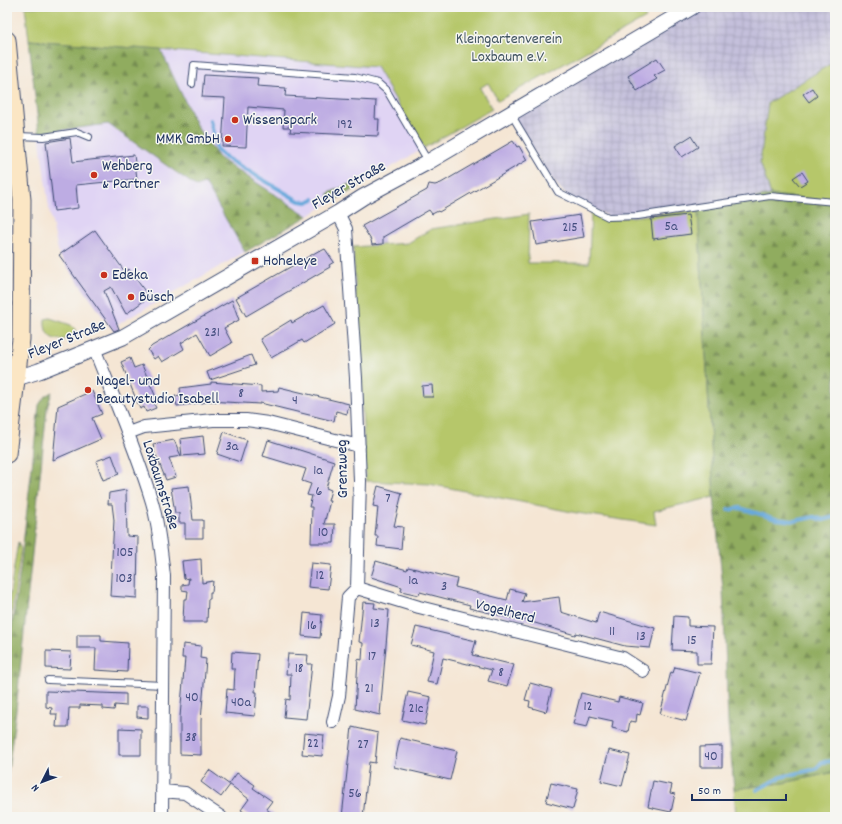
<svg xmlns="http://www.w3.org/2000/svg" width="842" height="824" font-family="Dekko,sans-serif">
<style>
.built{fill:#e0d4f4}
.industrial{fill:url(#industrial-grid)}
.green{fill:#b6c76a;stroke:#687b64}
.forest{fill:url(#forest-firs);stroke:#566e5e}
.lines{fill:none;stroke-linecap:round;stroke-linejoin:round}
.stream{stroke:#67a9db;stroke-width:4}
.building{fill:#bdace3}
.service-casing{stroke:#3c4a70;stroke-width:8}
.minor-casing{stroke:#3c4a70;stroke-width:14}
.tertiary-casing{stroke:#3c4a70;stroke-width:17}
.secondary-casing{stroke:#3c4a70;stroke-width:19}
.service{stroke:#fff;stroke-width:6}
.minor{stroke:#fff;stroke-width:12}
.tertiary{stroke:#fff;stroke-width:15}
.secondary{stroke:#fbe6c4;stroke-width:17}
.poi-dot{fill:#c8321e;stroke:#f6f6f2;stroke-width:1.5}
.labels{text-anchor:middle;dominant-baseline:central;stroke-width:3;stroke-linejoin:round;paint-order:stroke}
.number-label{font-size:14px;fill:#444e7f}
.park-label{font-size:16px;fill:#425561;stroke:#f6f6f2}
.poi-label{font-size:16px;fill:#1b2f5e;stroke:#f6f6f2;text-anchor:start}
.street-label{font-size:16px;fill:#1b2f5e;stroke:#f6f6f2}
</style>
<defs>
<pattern id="industrial-grid" width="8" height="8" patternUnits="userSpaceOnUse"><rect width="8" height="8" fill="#c4c0db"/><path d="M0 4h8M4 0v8" fill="none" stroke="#a8a5be"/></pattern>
<pattern id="forest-firs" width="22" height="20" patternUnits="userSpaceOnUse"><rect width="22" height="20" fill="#90ac5e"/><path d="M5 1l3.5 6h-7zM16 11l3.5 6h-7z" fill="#758c51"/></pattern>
</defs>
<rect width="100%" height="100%" fill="#f6f6f2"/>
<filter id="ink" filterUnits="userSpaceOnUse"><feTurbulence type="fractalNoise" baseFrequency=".025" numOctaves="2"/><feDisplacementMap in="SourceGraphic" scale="8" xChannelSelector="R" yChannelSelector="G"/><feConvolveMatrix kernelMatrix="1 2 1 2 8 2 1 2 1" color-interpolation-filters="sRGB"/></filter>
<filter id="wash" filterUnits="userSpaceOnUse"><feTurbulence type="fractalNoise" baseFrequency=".012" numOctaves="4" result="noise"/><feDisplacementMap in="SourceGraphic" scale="16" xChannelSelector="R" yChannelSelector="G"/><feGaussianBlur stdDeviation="0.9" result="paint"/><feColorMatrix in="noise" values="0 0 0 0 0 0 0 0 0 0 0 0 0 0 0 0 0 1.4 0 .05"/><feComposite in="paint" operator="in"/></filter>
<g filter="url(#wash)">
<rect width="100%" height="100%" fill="#f5e6d4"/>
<path class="built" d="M161,50L389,67L431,144L308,216L220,159L197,127Z
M108,124L179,175L205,182L245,252L111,328L59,255L49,209L39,133Z"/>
<path class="industrial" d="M700,7H830L835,15V61L768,103L771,195L631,216H608L567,196L547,173L513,116L654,35Z"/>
<path class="green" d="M25,7H640L646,18L498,101L488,83L480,88L492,109L424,148L376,67L29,40Z
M835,61V202L771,195L760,162L768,103Z
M698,210L714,497L654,511L656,525L577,513L429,484L366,481L353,247L408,243L431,229L529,214L528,263H589L591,211L610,219Z
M50,318L71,325L79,334C62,343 43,343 45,319Z
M18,542L21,549L7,645V612Z
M835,772V817H736L734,789L783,783Z"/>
<path class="forest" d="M29,40L161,50L197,127L220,159L308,216L245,252L205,183L197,187L108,124L39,133Z
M354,182L362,185L333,201H329V193Z
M771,195L835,202V772L783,783L734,789L728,724L723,590L714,497L698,210Z
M52,392L47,408L16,710L7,779V659L20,571L39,405L45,396Z"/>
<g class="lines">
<path class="stream" d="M210,120L217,150L226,158L299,201L307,202L314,199
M728,510L740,508L776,519L794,521L814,517L823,520L835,517
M757,790L781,777L816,769L822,762L835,761"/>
</g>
<g id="blocks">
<path class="building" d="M657,58L665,70L654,76L657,79L637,91L628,76Z
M204,75L258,78L257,86L286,88L285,96L376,101L375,119H379L378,136L290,132L291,127H283L284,110L248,107L246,147L222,146L225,98L202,97Z
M812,88L817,96L809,102L803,94Z
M691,136L698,147L682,157L675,146Z
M70,138L73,162L134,155L137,179L76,185L78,208L54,211L46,142Z
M513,141L517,147L519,146L527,160L439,212L438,211L432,214L429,210L383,237V244L372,245L371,240L362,226L427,190L429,184L435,185L441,183Z
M802,172L808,181L800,186L793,178Z
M580,215L584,237L536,245L532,222Z
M688,215L691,234L653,239L651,219Z
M95,230L125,272L129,269L149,297L126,314L111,287L104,291L119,329L114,331L59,255Z
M325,249L334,262L329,265L330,267L246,316L236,298L320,250L321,251Z
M232,300L239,320L224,328L232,343L210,356L197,333L181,343L184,349L162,362L158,356L154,359L148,350L152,346Z
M324,305L335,324L304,343L302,340L271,358L260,339L291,320L292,323Z
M251,355L255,365L210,380L207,372Z
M130,358L134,368L142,365L158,402L154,404L156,408L146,412L144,407L140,409L121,362Z
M211,382L261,386V392L278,391L279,387L349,404L347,414L336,411L334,421L260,403V404L208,401V402L177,406L175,396L181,395L180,388L211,384Z
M432,385L433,397H423L422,386Z
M92,391L102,414L92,418L101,439L53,460L58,406Z
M224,432L247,440L240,462L217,454Z
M203,436L205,454L182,456L180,439Z
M174,440L181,456L169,458L176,477L166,480L156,455H155L153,444Z
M268,440L334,461L326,488L331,490L328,501H330L324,524H335L334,543H311L312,507H309L312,496L307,495L311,484L302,481L306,469L263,456Z
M112,455L119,474L103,480L96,461Z
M189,486L193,520H203V538H185V523H179V513H175L171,488Z
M378,486L402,493L394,526L403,527L401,549L377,546L378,536H375L378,507L373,506Z
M126,490L127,536L138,537L137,598L110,596L114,520L112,504H108L109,493Z
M201,559L202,583L213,581L212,592H210V599H208L207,622H183L184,599H187L188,591L182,590V585L188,584L189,578L184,579L182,561Z
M376,561L407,570L408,567L457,579L455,587L507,600L510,589L525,593L522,602L559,597L561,612L596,623L599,612L655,628L650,648L625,646L576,633L575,635L525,620L524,621L469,608L470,605L420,592L419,595L401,591L402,587L371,577Z
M311,563L331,565L328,589L308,587Z
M363,602L375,603L374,608L389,610L380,715L355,709L358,659L362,660L363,643L359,642Z
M304,613L322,615L320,638L302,636Z
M674,616L688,617V626L713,627L711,664H697V651L672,650Z
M416,627L476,641L472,655L514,665L507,686L488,681L492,670L443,658L437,684L427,682L434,651L411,645Z
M77,635H101V641L128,643L127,672L95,670L96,648H77Z
M183,644L201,646L200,658L206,659L201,721V755L180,754V717L185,658H182Z
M46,651L71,652L70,669L46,668Z
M232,652L258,654L255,692H257L255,716L225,713L227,689L234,690L235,669H231Z
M288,654L308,655L307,664H312L306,719L284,717L286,699L290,700L291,674H286Z
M675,667L700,673L686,721L660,714L671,672L673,673Z
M530,683L552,689L546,712L529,707L530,701L525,700Z
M46,691L126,694V706L115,705L114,710L103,709V706L80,705V708H69L68,727H56L57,714H51L52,708L46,707Z
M408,692L431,697L425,725L402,720Z
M581,693L618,702L619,697L643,703L640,715L637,714L636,722L630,721L628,732L612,728L613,721L590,716L587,727L573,724Z
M137,706H148V718L137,717Z
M352,727L378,733L375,763L369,762L363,817H342Z
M119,728L141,729V755H119Z
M304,733L324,735L322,756L302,754Z
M400,738L457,751L450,780L394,767Z
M722,746V767H700V747Z
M609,750L630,755L622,786L601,781Z
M209,770L230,785L221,797L201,782Z
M237,773L255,785L253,788L272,801L266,809L278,817H251L241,810L249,799L229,784Z
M653,781L672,785L670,793L675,794L671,812L648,807Z
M551,783L578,789L573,809L546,802Z"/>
</g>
</g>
<g filter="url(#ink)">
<use href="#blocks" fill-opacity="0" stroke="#3c4a70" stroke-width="1"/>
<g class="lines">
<g class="service-casing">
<path id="service" d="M192,84L194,65L355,77L378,83L387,91L428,161
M511,114L558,192L608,217L638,216L770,196L835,202
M18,136L43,137L77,132L89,137
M48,680L164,685"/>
</g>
<g class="minor-casing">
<path id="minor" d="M94,348C114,399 136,449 152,502C159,526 161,551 164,576L162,817
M128,433L144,427L213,420H246L268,423L359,446
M357,588L419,607L623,658L643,671
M333,722L339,696L348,597L357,588L360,481L356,378L346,229L338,213
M162,791L185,793L221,817"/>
</g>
<g class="tertiary-casing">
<path id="tertiary" d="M7,381L39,371L123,337L338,213L363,197L428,162L692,7"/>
</g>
<g class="secondary-casing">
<path id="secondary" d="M7,40L22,200L21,339L7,454"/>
</g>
<use href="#service" class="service"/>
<use href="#minor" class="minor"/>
<use href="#tertiary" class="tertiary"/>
<use href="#secondary" class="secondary"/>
</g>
</g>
<g class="poi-dot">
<circle cx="235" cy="120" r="4"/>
<circle cx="228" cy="139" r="4"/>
<circle cx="94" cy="175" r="4"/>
<rect x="251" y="257" width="8" height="8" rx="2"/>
<circle cx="104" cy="275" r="4"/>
<circle cx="131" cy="297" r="4"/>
<circle cx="88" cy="390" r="4"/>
</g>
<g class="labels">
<g class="number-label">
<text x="345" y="125">192</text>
<text x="671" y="227">5a</text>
<text x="570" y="228">215</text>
<text x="212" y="333">231</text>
<text x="241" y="394">8</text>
<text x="295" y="401">4</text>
<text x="232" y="447">3a</text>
<text x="318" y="471">1a</text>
<text x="319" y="492">6</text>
<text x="388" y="499">7</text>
<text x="323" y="533">10</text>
<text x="125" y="553">105</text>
<text x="320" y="576">12</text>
<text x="124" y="579">103</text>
<text x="413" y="581">1a</text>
<text x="444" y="587">3</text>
<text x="375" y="624">13</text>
<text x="312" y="626">16</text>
<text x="612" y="632">11</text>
<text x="641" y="637">13</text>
<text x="692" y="641">15</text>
<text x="372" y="657">17</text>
<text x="299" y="669">18</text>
<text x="501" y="673">8</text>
<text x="369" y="689">21</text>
<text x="192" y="698">40</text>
<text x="241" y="703">40a</text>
<text x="588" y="707">12</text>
<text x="416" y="709">21c</text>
<text x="191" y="738">38</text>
<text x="313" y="744">22</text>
<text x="363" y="745">27</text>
<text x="711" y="757">40</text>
<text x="355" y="794">56</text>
</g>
<g class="park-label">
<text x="509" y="39">Kleingartenverein<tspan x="509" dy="18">Loxbaum e.V.</tspan></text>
</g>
<g class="poi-label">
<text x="243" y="120">Wissenspark</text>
<text x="220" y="139" text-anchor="end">MMK GmbH</text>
<text x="102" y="166">Wehberg<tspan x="102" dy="18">&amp; Partner</tspan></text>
<text x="263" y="261">Hoheleye</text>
<text x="112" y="275">Edeka</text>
<text x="139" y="297">Büsch</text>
<text x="96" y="381">Nagel- und<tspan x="96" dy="18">Beautystudio Isabell</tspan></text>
</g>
<g class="street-label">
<text transform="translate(349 186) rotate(-30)">Fleyer Straße</text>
<text transform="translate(67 340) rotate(-22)">Fleyer Straße</text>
<text transform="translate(343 469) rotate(-91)">Grenzweg</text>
<text transform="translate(160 485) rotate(73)">Loxbaumstraße</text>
<text transform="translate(505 612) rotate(14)">Vogelherd</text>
</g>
</g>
<rect width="842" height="824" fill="none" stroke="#f6f6f2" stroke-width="24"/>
<g transform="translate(42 782) rotate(228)" stroke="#f6f6f2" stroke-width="3" paint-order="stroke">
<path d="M0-3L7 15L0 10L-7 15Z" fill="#1b2f5e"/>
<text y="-6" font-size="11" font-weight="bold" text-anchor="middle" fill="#1b2f5e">N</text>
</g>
<path d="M692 794v6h94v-6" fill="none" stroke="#1b2f5e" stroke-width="2"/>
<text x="698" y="794" font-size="12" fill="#1b2f5e" stroke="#f6f6f2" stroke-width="3" paint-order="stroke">50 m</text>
</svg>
